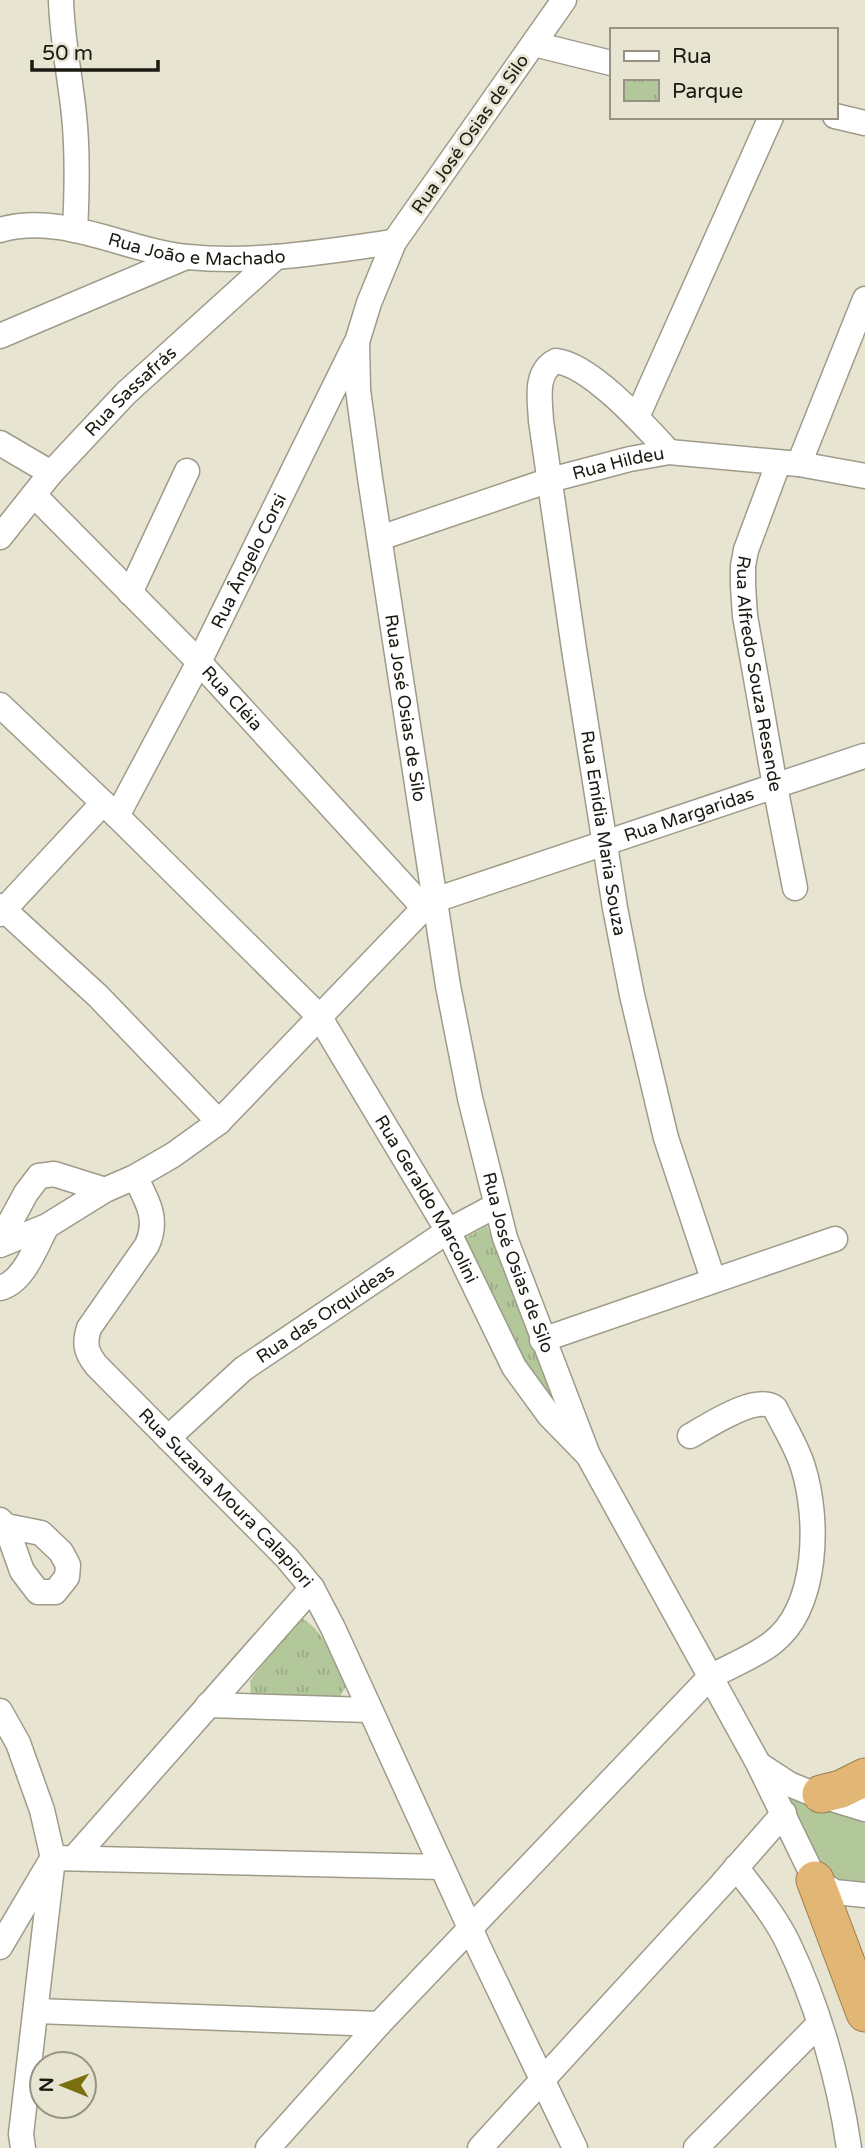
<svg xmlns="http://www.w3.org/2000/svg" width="865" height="2148" font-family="'Varela Round',sans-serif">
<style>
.grass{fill:#b2c79a}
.park{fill:url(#park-tufts)}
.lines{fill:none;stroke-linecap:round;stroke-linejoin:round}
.minor-casing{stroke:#9f9b8a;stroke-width:27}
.highway-casing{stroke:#9c7f52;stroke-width:39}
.minor{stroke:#fff;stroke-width:24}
.highway{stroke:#e2b674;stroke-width:37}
.labels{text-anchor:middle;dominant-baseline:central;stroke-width:6;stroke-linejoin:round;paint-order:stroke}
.street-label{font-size:18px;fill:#1a1912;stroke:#e8e4d2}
</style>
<defs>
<pattern id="park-tufts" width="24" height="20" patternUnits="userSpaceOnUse" patternTransform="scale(1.75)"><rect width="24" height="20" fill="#b2c79a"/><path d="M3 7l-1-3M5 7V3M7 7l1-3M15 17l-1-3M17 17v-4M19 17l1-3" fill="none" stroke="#98aa84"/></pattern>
</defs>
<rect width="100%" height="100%" fill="#e8e4d2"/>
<path class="grass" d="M794,1796L865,1822V1886L844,1884L829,1877L788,1801Z"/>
<path class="park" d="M487,1226L558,1405L549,1409L458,1242Z
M298,1616C324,1628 334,1661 346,1686L338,1700L251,1697L250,1681Z"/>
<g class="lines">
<g class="minor-casing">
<g id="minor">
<path d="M61,0C62,39 70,76 74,115C78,153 77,192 75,230"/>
<path id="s1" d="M564,0L394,242L369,303L357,342L358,390L370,478L448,986L470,1098L505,1238L588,1455"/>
<path d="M534,44L611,63"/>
<path d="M835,116L865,123"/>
<path id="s2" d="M0,230C63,212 125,251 188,257C257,264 326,251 394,242"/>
<path d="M0,336L186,257"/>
<path d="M637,417L771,117"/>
<path d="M0,443L51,473"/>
<path id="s3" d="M669,452C645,426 591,365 556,361C534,372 540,400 541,421L574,649L615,908L632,995L666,1138L713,1279"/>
<path id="s4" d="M778,464L746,550L743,566V586L745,616L775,786L795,888"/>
<path d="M799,464L865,299"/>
<path id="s5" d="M34,495L199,662L424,908"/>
<path id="s6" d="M0,537L51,473L126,393L276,257"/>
<path id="s7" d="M380,538L550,480L630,459L669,452L799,464L865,476"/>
<path d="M130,593L187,471"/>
<path id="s8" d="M0,705L117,816L319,1016L448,1231L514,1367L549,1415L588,1455L758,1763L815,1880L835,1892L865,1895"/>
<path id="s9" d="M117,816L199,662L355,345"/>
<path d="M0,906L98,996L219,1122"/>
<path d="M0,914L103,803"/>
<path id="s10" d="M135,1177C147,1200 159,1219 147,1245L89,1328C84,1344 86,1352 96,1365L287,1558L312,1588L333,1628L481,1952L575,2148"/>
<path d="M0,1241L26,1193L39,1176L54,1174L105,1190"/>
<path id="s11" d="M0,1245L47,1226L105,1190L135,1177L173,1155L219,1122L424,908L435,900L864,756"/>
<path d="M0,1288C24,1282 36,1246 47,1226"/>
<path d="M542,1340L835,1239"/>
<path id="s12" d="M168,1438L243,1369L448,1231L495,1206"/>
<path d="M0,1520L6,1526L22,1571L38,1592H55L67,1577L68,1565L61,1552L41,1533L6,1526"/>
<path d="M208,1705L369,1710"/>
<path d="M0,1711L18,1743L42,1810L53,1858L21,2134L23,2148"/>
<path d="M760,1765L789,1784L806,1791L865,1809"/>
<path d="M53,1858L442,1867"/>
<path d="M74,1858L312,1588"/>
<path d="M736,1867C754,1891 775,1916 788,1943C818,2006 839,2079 849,2148"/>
<path d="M0,1947L49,1864"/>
<path d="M37,2011L379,2024"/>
<path d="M268,2148L379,2024L710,1677C730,1666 754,1657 772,1643C819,1607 819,1518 803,1467C797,1447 784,1427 775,1408C757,1393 708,1426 690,1436"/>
<path d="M480,2148L722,1884L784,1813"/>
<path d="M696,2148L819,2024"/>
</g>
</g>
<g class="highway-casing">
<path id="highway" d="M821,1794L841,1789L865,1777
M815,1880L865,2013"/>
</g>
<use href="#minor" class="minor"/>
<use href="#highway" class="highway"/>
</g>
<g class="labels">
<g class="street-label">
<text transform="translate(470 134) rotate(-55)">Rua José Osias de Silo</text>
<text stroke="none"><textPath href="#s2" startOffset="200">Rua João e Machado</textPath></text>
<text stroke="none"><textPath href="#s6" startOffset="196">Rua Sassafrás</textPath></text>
<text stroke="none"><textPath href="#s7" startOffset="250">Rua Hildeu</textPath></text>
<text stroke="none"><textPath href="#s9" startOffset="287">Rua Ângelo Corsi</textPath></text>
<text stroke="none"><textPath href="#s4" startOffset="217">Rua Alfredo Souza Resende</textPath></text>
<text stroke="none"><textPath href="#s5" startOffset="284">Rua Cléia</textPath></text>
<text stroke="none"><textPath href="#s1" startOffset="772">Rua José Osias de Silo</textPath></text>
<text stroke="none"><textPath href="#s11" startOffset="830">Rua Margaridas</textPath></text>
<text stroke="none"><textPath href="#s3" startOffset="630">Rua Emídia Maria Souza</textPath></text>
<text stroke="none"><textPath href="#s8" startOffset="658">Rua Geraldo Marcolini</textPath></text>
<text stroke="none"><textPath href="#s1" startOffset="1339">Rua José Osias de Silo</textPath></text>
<text stroke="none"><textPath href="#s12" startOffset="201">Rua das Orquídeas</textPath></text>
<text stroke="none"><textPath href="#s10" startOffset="399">Rua Suzana Moura Calapiori</textPath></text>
</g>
</g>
<rect x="610" y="28" width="228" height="91" fill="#e8e4d2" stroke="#969385" stroke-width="2"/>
<rect x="624" y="51" width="35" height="10" fill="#ffffff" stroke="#969385" stroke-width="2"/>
<text x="672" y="63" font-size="21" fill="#1a1912">Rua</text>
<rect x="624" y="80" width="35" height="21" fill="url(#park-tufts)" stroke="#969385" stroke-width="2"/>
<text x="672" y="98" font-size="21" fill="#1a1912">Parque</text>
<g transform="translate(63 2085) rotate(271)"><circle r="33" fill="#e8e4d2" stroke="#969385" stroke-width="2"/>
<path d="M0-5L12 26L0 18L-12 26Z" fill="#7a6f0d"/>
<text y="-10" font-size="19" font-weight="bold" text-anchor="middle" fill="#1a1912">N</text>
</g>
<path d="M32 60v10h126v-10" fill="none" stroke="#1a1912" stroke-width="3.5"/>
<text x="42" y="60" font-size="21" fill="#1a1912" stroke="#e8e4d2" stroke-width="5" paint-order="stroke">50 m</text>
</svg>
